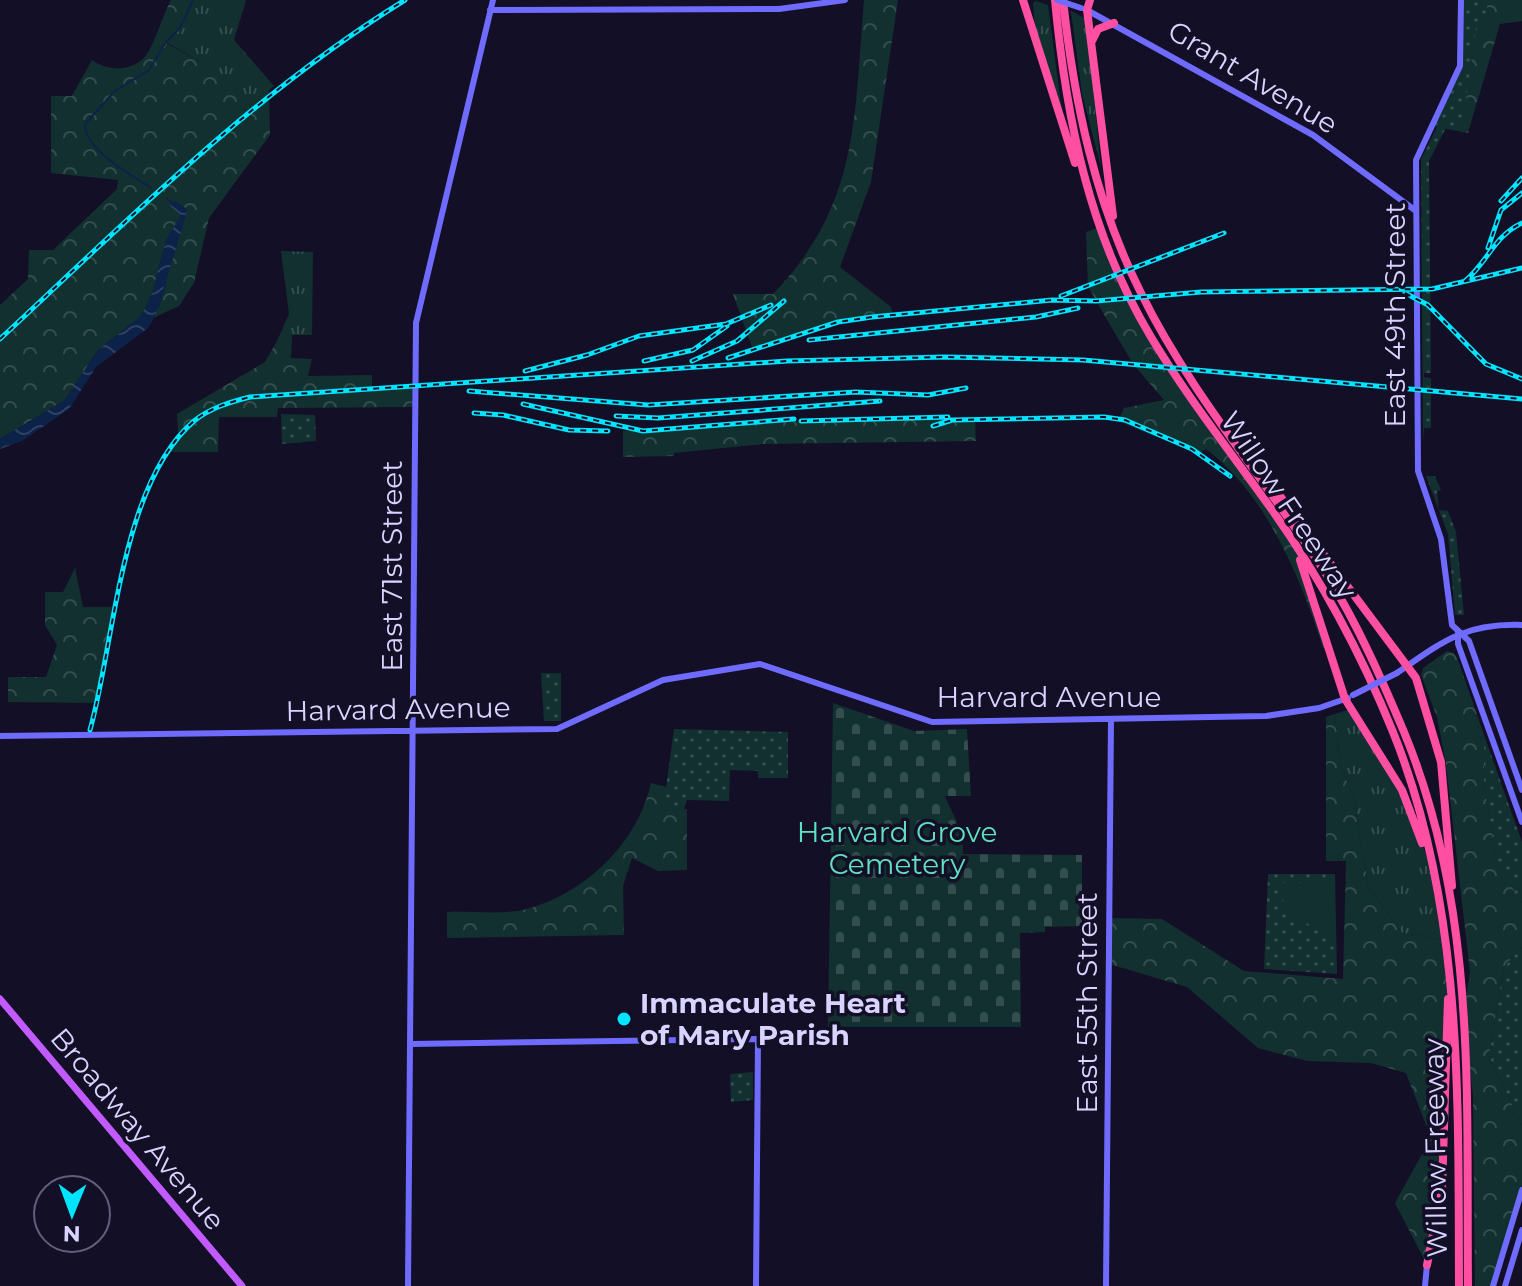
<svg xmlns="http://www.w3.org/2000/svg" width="1522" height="1286" font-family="Montserrat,sans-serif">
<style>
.grass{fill:url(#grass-tufts)}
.forest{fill:url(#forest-crowns)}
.cemetery{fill:url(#cemetery-stones)}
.park{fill:url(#park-dots)}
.pitch{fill:#12302f}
.water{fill:url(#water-waves)}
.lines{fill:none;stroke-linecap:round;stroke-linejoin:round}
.stream{stroke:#0c2248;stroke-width:2}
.secondary{stroke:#6f6bff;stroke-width:6}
.primary{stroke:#c25bff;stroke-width:7}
.highway{stroke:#ff4fa3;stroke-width:8}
.rail-casing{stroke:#00e5ff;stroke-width:5}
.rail{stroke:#130f26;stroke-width:2;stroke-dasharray:6;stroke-linecap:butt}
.secondary-bridge{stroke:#6f6bff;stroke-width:6}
.poi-dot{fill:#00e5ff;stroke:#130f26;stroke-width:3}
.labels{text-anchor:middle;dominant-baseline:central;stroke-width:7;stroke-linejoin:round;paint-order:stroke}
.street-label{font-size:28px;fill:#d9d4ff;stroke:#130f26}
.park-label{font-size:28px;fill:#5fe0c0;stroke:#130f26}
.poi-label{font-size:28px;font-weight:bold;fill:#d9d4ff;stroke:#130f26;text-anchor:start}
</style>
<defs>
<pattern id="grass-tufts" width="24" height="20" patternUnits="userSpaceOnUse" patternTransform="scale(2)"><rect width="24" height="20" fill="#12302f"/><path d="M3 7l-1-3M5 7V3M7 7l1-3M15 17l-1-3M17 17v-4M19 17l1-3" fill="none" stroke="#344d4e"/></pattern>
<pattern id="forest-crowns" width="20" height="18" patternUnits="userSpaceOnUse" patternTransform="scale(2)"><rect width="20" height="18" fill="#12302f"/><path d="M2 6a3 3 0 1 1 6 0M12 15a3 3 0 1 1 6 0" fill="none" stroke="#344d4e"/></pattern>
<pattern id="cemetery-stones" width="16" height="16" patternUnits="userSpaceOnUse" patternTransform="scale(2)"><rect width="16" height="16" fill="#12302f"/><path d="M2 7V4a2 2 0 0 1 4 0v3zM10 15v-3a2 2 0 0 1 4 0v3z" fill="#344d4e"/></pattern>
<pattern id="park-dots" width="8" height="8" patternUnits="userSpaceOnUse" patternTransform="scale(2)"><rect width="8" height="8" fill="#12302f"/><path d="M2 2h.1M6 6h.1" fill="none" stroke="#344d4e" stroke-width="1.8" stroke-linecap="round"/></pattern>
<pattern id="water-waves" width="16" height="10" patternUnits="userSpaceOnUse" patternTransform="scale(2)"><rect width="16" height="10" fill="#0c2248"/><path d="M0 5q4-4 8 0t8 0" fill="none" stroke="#2f4163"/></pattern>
</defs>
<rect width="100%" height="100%" fill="#130f26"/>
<path class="grass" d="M193,0H246L234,40L274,86L250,106L221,74L166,42L180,28Z
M1036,1L1048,5L1062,112L1035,27L1033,3Z
M1071,11L1086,19L1101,167L1082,94Z
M281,251L313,252L312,335H292L291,358L277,341L289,314Z
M1351,709L1402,790L1433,874L1446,940L1402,933L1368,885L1354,800L1340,763L1335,714Z"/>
<path class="forest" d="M171,0H193L180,28L166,43L222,74L250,106L269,90L270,135L209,218L194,283L179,306L155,317L187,210L166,240L152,294L141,316L98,350L65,400L0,439V305L28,279L29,250H53L117,189L118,180L51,173V96H72L92,60C107,71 129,72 144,58C153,49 163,14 171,0Z
M864,0H898L871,182L840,267L891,307L893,315L838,322L753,350L733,294H773C860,204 854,117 864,0Z
M1461,0H1522V21L1500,24L1468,133L1432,126L1457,75Z
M1100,227L1150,335L1293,541L1330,646L1323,648C1301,578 1266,494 1206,449L1198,454L1118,421L1124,408L1164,400L1133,364L1088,287L1086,232Z
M277,341L291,358L312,359L308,376L372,375V388L415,386V407L278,408L277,417H219L218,452H168L178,433L177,414L265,362Z
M975,419L976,441L763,444L674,453V456L623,457V431L801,421Z
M75,568L83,607H114L98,703L8,702V677H46L57,645L45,625V592H63Z
M1447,651L1454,653L1458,660L1484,735V783L1496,860L1522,903V947L1504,967L1489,1056L1522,1125V1190L1493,1286H1475L1473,1096L1464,1011L1470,972L1446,764L1437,717L1421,675L1423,668Z
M1335,714L1340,763L1354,800L1368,885L1402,933L1446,940C1450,1049 1448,1158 1427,1265L1395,1203L1431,1138L1406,1073L1371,1063L1307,1061L1258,1048L1187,987L1109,964V918L1162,919L1244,971L1343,979L1346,861H1326V717Z
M651,783L667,787L664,809H687V870L658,871L632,858L623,886L624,935L447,938V912C472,911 503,915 527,909C586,893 638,842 651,783Z"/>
<path class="cemetery" d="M833,703L914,731L967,729L971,796H945L963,836V854L1082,855V926L1045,927V932L1020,933L1021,1027H828Z"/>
<path class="park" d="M1462,0H1487V19L1477,21L1462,127L1447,126L1429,161L1431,373H1424V377L1431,378V428H1424L1423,441L1421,159L1438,125L1432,124L1461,66Z
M281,414L315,415L316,441L282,444Z
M1426,476H1435L1441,490L1437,491L1439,510L1448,511L1456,532L1464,615H1455L1448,534Z
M541,673H561V721H544Z
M674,729L788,732V778H758V771L730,770L729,801L687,800L684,809L663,810Z
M1484,735L1522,842V903L1496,861L1484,783Z
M1268,874H1335L1337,974L1264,969Z
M1522,947V1125L1489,1056L1504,967Z
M753,1072V1100L731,1102L730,1074Z"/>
<path class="pitch" d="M1335,882V937L1292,916L1273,883Z"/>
<path class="water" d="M175,201L187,209L186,215L155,317L148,328L96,367L69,409L22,441L0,449V439L65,400L98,350L141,316L152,294L166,240L181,215L169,205Z"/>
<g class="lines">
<path class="stream" d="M151,188C131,174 85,151 85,124L115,91L149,70L166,42L180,28L193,0
M167,199L173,204
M158,307L166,283"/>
<path class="secondary" d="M1461,0L1460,66L1416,160L1418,471L1441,539L1452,625L1469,641L1522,790
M1085,9L1313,135L1416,211
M490,10L779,9L845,0
M1458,633V644L1522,822
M1397,673C1442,642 1464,623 1522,625
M0,736L557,729L663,680L760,664L932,722L1266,716L1319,708L1348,698
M410,1044L758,1039L756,1286
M408,1286L416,323L493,0
M1106,1286L1111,720
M1425,1286L1427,1265
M1493,1286L1522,1190
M1505,1286L1522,1230"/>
<path class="primary" d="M0,999L242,1286"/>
<path class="highway" d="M1023,0L1075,163
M1055,0C1066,118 1089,234 1151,337C1187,397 1230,451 1270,507C1320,577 1361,653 1393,732C1464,908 1458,1100 1459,1286
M1063,0C1074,101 1095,202 1141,293C1191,395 1267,481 1328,577C1358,625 1382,680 1404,732C1478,911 1466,1097 1468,1286
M1090,0L1087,10L1113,216
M1092,41L1098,29L1114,23
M1274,488L1416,678L1441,762L1452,886
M1300,560L1345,699L1402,790L1422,843
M1427,1265L1442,1190L1448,999"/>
<g class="rail-casing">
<path id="rail" d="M1501,201L1522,178
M1488,248L1501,210L1522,193
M1465,281C1487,263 1494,236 1522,223
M1405,293L1428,305L1486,364L1522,379
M1061,296L1224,233
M0,339C129,219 254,93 405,0
M809,340L1036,317L1078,308
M728,358L838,322L872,317L1052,300L1096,301L1201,292L1432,289L1522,268
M644,361L693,350L727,326
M692,361L737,341L784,301
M525,371L587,355L639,336L726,324L771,305
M469,391L648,405L856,392L928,395L966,388
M523,404L643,431L794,419
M474,413L503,415L569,430L608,431
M616,416L658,418L880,401
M801,421L948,417
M933,426L952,420L1104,417L1125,420L1192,449L1230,476
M90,730C115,641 120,485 194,421C210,408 230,402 250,397L787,361L945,357L1083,360L1522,399"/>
</g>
<use href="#rail" class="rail"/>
<path class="secondary-bridge" d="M1057,0L1081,8
M1353,695L1397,673"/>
</g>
<circle class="poi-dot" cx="624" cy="1019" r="8"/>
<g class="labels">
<g class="street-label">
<text transform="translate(1253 77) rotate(31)">Grant Avenue</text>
<text transform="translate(1395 315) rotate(-90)">East 49th Street</text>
<text transform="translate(1289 505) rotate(56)">Willow Freeway</text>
<text transform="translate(392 566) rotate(-90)">East 71st Street</text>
<text x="1049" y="697">Harvard Avenue</text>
<text transform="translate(398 709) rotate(-1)">Harvard Avenue</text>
<text transform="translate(1087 1003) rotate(-90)">East 55th Street</text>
<text transform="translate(138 1129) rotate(50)">Broadway Avenue</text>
<text transform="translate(1435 1148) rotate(-91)">Willow Freeway</text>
</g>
<g class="park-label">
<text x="897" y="832">Harvard Grove<tspan x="897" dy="32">Cemetery</tspan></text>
</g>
<g class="poi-label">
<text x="640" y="1003">Immaculate Heart<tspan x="640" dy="32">of Mary Parish</tspan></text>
</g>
</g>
<g transform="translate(72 1214) rotate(181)"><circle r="38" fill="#130f26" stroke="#625e7d" stroke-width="2"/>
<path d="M0-6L14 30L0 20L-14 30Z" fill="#00e5ff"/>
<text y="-12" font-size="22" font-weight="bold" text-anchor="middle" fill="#d9d4ff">N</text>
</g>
</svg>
